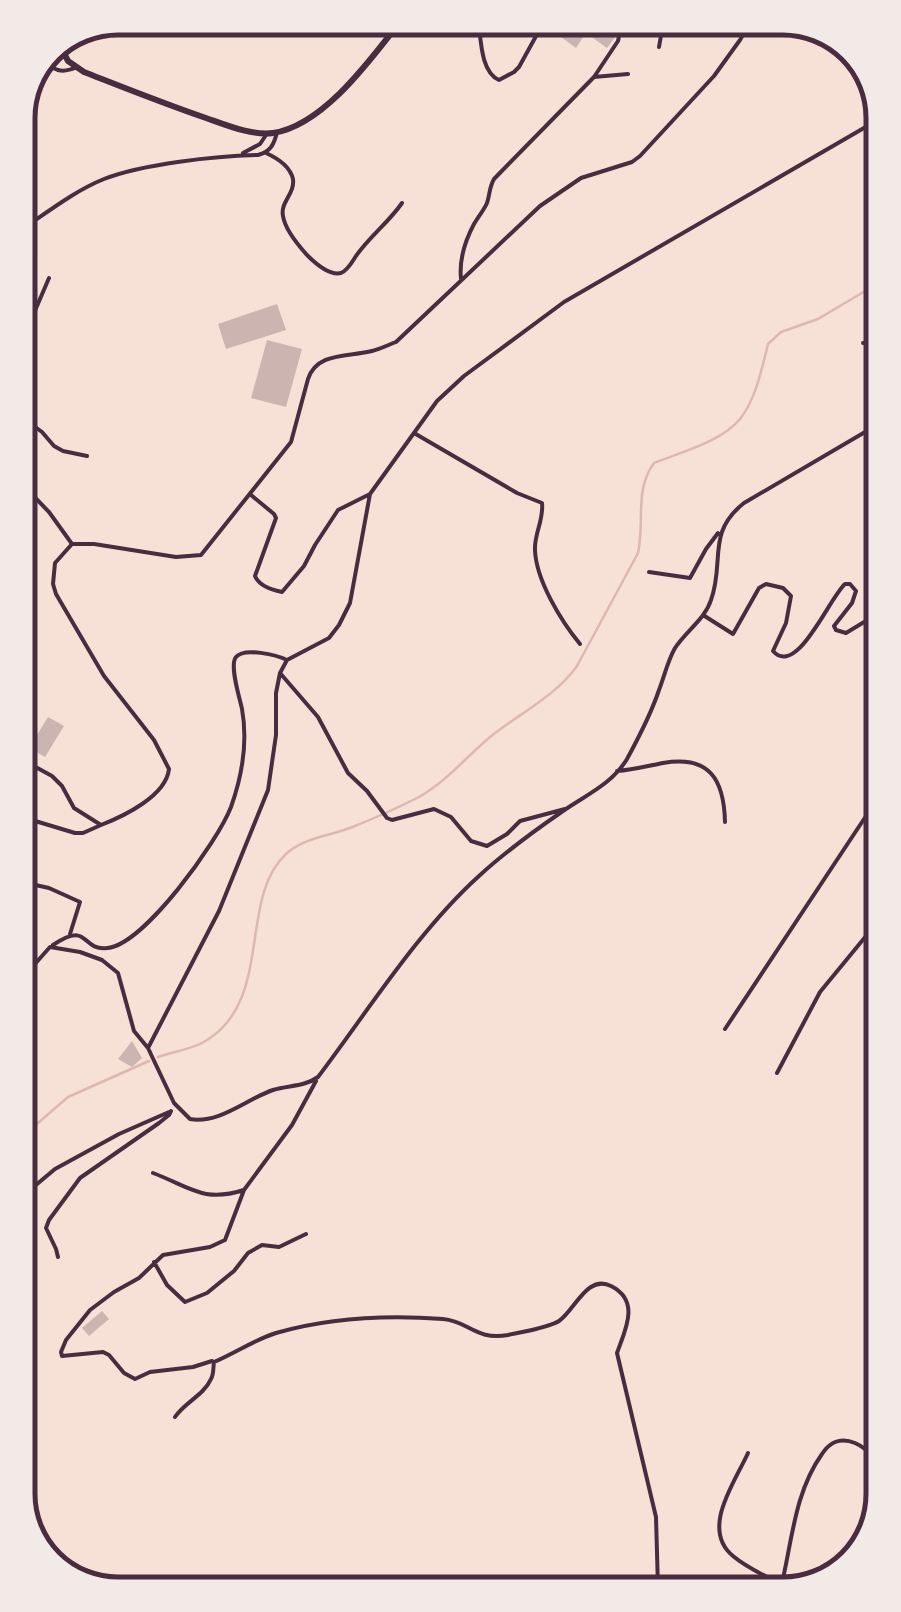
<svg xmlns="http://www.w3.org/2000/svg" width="901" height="1612" font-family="Poppins,sans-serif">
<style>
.green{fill:#ebcfc5}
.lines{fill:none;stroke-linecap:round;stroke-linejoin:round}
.stream{stroke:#dcb8b0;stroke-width:2.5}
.building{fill:#ccb4b1}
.minor{stroke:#4a2c40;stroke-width:4}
.secondary{stroke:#4a2c40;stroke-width:6}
.rim{fill:none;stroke:#4a2c40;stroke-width:5}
</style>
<rect width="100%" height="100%" fill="#f7e1d7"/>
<path class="green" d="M387,1575L436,1591L348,1592Z"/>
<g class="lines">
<path class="stream" d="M158,1057C172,1052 188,1050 202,1043C275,1004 237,899 286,854C303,838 329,836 350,828C373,819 397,808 419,797C446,782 466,757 489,738C518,714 555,697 577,666L638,553C645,522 634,490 654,463C681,452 721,442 740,419C756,399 762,368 768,344L781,332L818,319L877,284
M23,1136L68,1097L149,1061"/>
</g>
<path class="building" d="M574,18H606L603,22L618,33L607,48L586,33L576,48L561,37Z
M277,304L286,330L226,349L218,324Z
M267,340L302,349L286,407L251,398Z
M48,717L64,726L45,757L29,748Z
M132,1041L142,1058L132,1067L118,1059Z
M102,1311L109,1319L89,1336L82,1328Z"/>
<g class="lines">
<path class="minor" d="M478,18C481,37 480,72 499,80L514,72L519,67L546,18
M658,18L662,30L659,47
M42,58C53,71 62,74 77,67
M594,77L628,74
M243,153L260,144L266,135
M266,153C277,158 290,166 293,179C295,194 280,202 283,216C285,230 298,245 307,255C315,263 329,276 341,273C348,270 352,262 356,256C370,236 389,222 402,203
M18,232C45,214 74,191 104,179C143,164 215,156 258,155C270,152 274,145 277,132
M461,279C459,260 465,241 474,224C478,217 484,210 487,203C490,194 489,188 494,179L594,77L618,41L623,18
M863,343H877
M19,348L49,278
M19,415L42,432L54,446L63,451L87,456
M414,433L517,493L542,503C544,520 534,534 535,550C536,580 561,621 580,644
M20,482L49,512L72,544
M251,495L274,514L276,518L255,576C259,586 272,590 282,592L304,566L315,545L338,510L370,494
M649,572L690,578L706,549L718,533
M703,615L733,634L759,588L766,584L783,588L791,596L786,623L773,651C797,678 829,598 845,584H850L856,591L852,603L834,626L836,630L846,633L879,613
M280,673L318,717L348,773L367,791L387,818L392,820L434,809L451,817L471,841L487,846L507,834L520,821L565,809
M21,759L52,776L62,786L74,808L101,825C124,816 166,796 169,769L154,740L104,676L56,594L53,584L55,563L72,544H94L176,557L201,555L291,442L308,379C317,352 348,357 372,351C380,349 388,345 396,342L540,206L581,178L632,162L640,156L714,76L740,40L753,18
M617,771C633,770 647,766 663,763C710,755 724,780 725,822
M22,817L75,833H83L101,825
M22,882L49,888L80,902L70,934
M53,945C90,920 80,951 107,948C144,945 218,841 231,807C242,776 248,742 242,709C240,699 229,665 236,657C244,647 277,655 287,660
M23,1023L34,965L50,947L80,952L102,960L118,973L134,1031L148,1048L174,1103L190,1119C220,1124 246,1099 273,1090C289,1085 304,1087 318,1077C368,1011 418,931 479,876C505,852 534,831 563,811C586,795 612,784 627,759C639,737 651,714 659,690C664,677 668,660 675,648C686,631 705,619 711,600C725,561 706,533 744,503L877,425
M725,1029L866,816L880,801
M148,1048L219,911L268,790L276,735V693L280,673L287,660L329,638L339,625L350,603L370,494L437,401L464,376L564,302L876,121
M777,1073L820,992L880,919
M153,1173C190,1187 203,1203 244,1190
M24,1195L55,1169L119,1134L169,1112
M58,1257L56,1249L46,1228L49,1220L80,1178L159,1123L169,1115L171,1111
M154,1262L167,1285L185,1302L207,1293L234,1271L248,1253L262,1245L279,1247L306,1234
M870,1339L882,1329
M212,1361L193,1367L150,1372L135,1379L124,1373L109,1355L103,1352L62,1356L61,1352L66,1340L90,1310L114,1292L139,1278L163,1255L210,1247L225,1240L244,1190L292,1125L316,1081
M175,1417C184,1403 204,1395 211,1379C214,1374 213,1368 214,1362C235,1353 254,1340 276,1333C328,1318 389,1315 443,1319C469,1321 476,1341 508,1335C521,1332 548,1328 559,1321C575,1310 587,1274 611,1286C641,1301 625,1330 617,1353L656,1517L658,1588
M748,1453C735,1482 700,1529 733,1556C747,1568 766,1576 782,1585
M781,1587C792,1543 794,1493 822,1454C830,1442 840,1437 855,1443C866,1448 878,1459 880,1471C883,1491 860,1539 854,1560"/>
<path class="secondary" d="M58,42L68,61L84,72C125,88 165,104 206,118C226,125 252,136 273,133C325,125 373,56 403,18"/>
</g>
<path d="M0 0H901V1612H0ZM118 35H783A83 83 0 0 1 866 118V1494A83 83 0 0 1 783 1577H118A83 83 0 0 1 35 1494V118A83 83 0 0 1 118 35Z" fill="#f1eae7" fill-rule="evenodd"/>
<path class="rim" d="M118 35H783A83 83 0 0 1 866 118V1494A83 83 0 0 1 783 1577H118A83 83 0 0 1 35 1494V118A83 83 0 0 1 118 35Z"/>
</svg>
